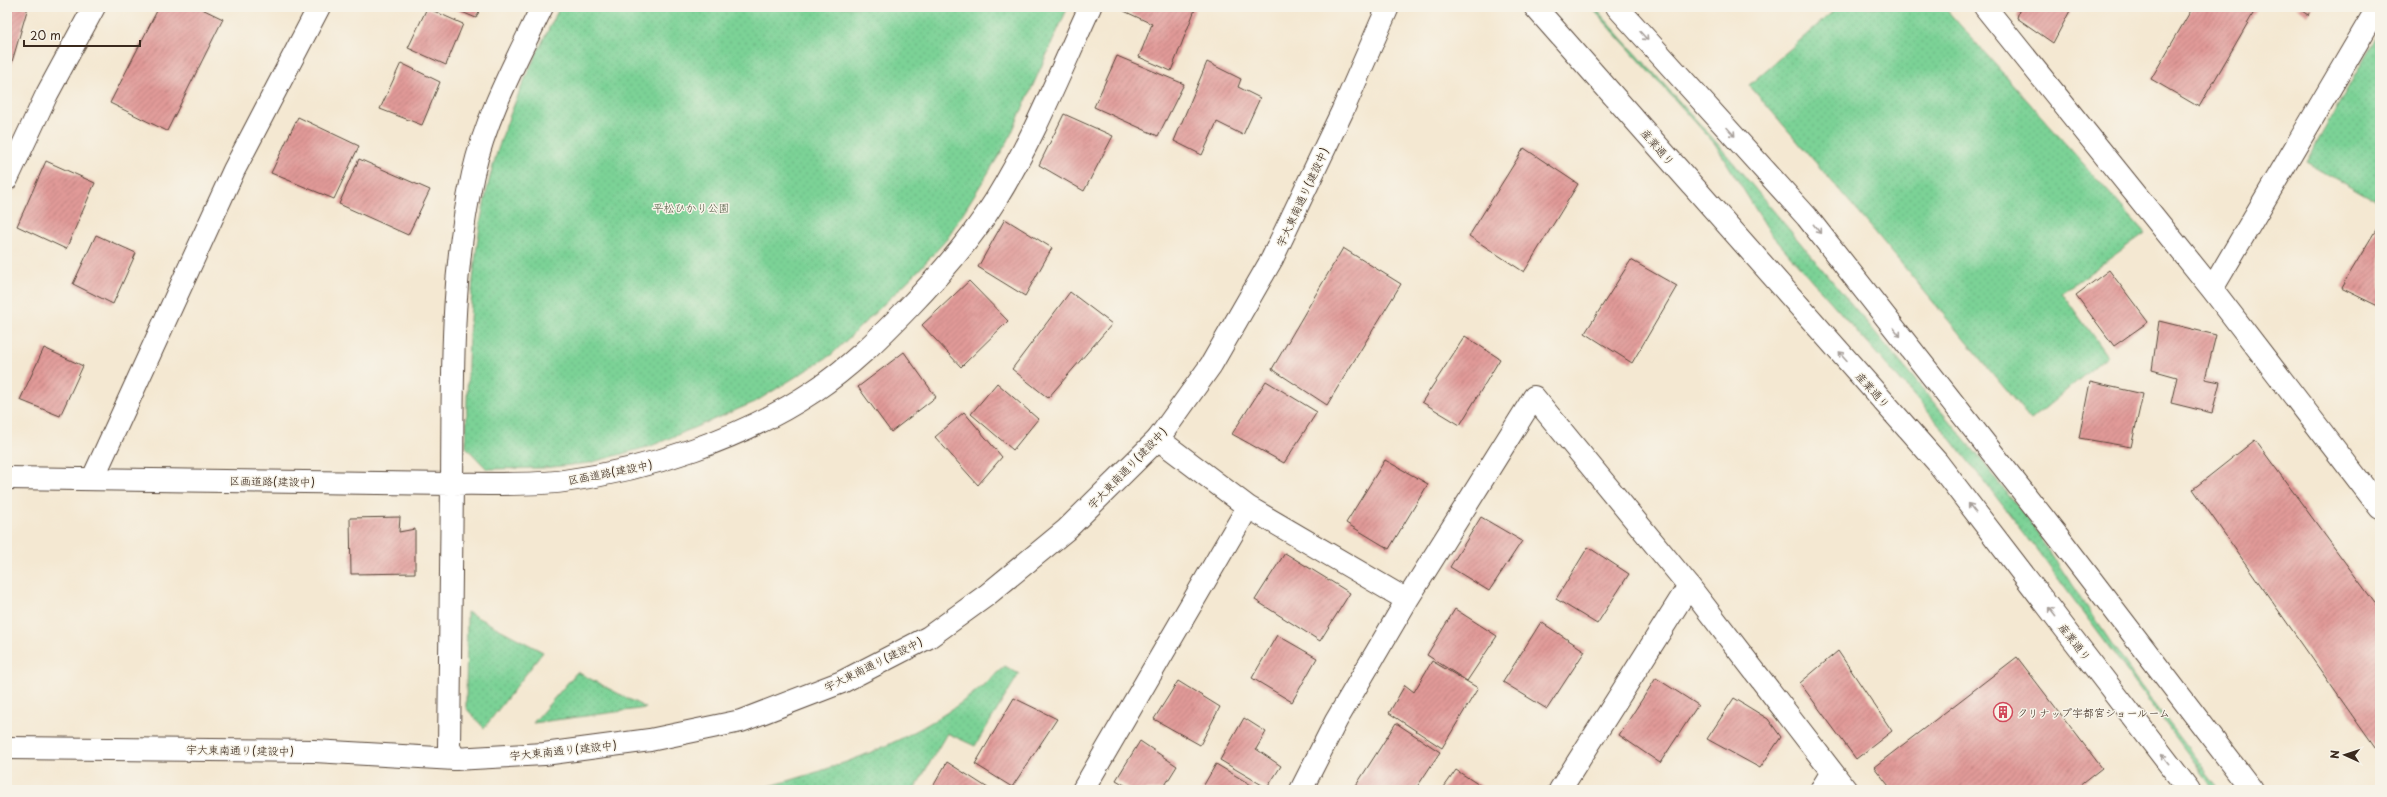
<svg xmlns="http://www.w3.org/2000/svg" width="2387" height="797" font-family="'Playpen Sans','Klee One',sans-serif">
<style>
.green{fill:url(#green-dots);stroke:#5c7e5a}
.building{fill:url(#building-hatch)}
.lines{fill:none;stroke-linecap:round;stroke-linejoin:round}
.minor-casing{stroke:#574639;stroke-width:24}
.tertiary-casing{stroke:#574639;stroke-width:24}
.minor{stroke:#fff;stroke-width:22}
.tertiary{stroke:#fff;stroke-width:22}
.oneway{stroke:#a79f9a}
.labels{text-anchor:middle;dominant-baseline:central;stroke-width:3;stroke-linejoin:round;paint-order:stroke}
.street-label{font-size:11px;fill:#3b2a1e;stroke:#f7f3e8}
.park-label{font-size:11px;fill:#4b543c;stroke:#f7f3e8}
.poi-label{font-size:11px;fill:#3b2a1e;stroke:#f7f3e8;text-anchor:start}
</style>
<defs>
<pattern id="green-dots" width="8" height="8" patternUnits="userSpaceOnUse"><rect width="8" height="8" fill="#7cd296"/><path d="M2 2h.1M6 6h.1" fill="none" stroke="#6cb481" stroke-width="1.8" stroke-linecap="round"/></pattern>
<pattern id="building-hatch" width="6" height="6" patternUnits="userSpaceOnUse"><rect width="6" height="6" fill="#e19a98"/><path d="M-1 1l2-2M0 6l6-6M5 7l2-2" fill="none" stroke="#b87e7b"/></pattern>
</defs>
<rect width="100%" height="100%" fill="#f7f3e8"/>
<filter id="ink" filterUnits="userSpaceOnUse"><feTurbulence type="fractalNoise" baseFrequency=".025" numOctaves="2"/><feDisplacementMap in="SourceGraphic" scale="8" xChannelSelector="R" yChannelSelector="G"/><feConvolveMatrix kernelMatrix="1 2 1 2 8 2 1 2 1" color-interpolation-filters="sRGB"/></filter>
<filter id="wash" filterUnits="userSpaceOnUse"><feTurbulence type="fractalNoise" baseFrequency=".012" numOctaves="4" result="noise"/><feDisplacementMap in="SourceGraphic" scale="16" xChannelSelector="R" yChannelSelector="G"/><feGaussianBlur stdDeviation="0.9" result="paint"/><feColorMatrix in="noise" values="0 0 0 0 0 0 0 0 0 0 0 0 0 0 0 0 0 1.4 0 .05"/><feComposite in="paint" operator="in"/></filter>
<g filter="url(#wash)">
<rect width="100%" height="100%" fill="#f4e8d2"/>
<path class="green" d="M560,7H1068L1008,141L946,240L917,272L831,355L755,402L651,446L589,463L543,468L487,469L466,447C468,358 468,265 490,177C505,119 532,60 560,7Z
M1591,7H1594L1716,142L1976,453L2031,524L2135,678L2220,790H2215L2025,534L1944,430L1771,234L1715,144Z
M1838,7H1944L2145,233L2062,293L2107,356L2031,420L1871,227L1749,85Z
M2380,31V204L2306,162Z
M467,612L543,652L484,728L466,708Z
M1005,666L1019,674L975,746L947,733L914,790H755C827,771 897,748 958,705C975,693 990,679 1005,666Z
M577,672L646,708L533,723Z"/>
<g id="blocks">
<path class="building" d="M7,7H28L9,72H7Z
M159,7H198L223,19L167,131L110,103Z
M450,7H481L476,18Z
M1125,7H1196L1171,71L1139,57L1152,24L1124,11Z
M2020,7H2072L2053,43L2017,18Z
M2193,7H2257L2199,107L2151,79Z
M2296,7H2313L2308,15Z
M427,8L463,24L446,65L408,48Z
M1117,56L1184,84L1158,136L1094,107Z
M1207,62L1241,79L1238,87L1260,98L1243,135L1217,122L1202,155L1174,141Z
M401,63L440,82L422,125L380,109Z
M1064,114L1113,136L1084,191L1039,165Z
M298,117L359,146L334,199L271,173Z
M1524,148L1578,184L1524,272L1469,236Z
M359,159L430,190L408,235L339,204Z
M46,161L95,183L66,249L17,226Z
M1005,219L1052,248L1025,296L978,267Z
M2380,223V307L2341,288Z
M96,235L136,253L113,304L73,284Z
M1343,248L1401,284L1327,405L1272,369Z
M1631,260L1677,286L1632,363L1585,333Z
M2109,270L2148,322L2114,346L2076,295Z
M969,281L1008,321L961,367L922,325Z
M1070,292L1112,324L1048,398L1012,369Z
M2159,321L2216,335L2205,379L2220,382L2212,413L2171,403L2177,377L2152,370Z
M1465,336L1500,359L1460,425L1422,402Z
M44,348L83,366L60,416L20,400Z
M904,352L936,397L891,432L858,387Z
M1266,381L1317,412L1284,463L1232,434Z
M2090,382L2143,394L2131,447L2079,438Z
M997,383L1038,419L1013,450L971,414Z
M964,412L1002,457L978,485L935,437Z
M2255,440L2380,610V755L2193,489Z
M1385,460L1428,484L1389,549L1346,523Z
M400,517L399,532L415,529V573L351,574L350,518Z
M1481,517L1522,541L1489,591L1450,567Z
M1588,547L1629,574L1597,624L1556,599Z
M1285,553L1350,593L1320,641L1255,600Z
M1455,609L1497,636L1467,681L1427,655Z
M1541,622L1585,651L1547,709L1503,682Z
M1277,635L1317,658L1292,702L1252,678Z
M1838,651L1892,731L1856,759L1800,683Z
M2017,657L2102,768L2074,790H1892L1874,767Z
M1432,661L1478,688L1442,748L1389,713L1405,685L1414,692Z
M1656,678L1698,705L1660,763L1619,735Z
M1178,681L1220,707L1200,745L1154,719Z
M1014,698L1057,719L1012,787L975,764Z
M1734,698L1768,719L1781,737L1760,768L1707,739Z
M1244,718L1266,732L1256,749L1281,766L1267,788L1220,760Z
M1396,723L1440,752L1415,790H1353Z
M1140,741L1177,766L1162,790H1133L1116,780Z
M947,762L991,790H931Z
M1216,764L1253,786L1251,790H1201Z
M1456,770L1487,790H1442Z"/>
</g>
</g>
<g filter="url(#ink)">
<use href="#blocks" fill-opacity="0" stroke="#574639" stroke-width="1"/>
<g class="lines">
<g class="minor-casing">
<path id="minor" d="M542,7C516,61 486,116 473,174C450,276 453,380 452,484C486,483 531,486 564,481C647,470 744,438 814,391C849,368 879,338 908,308C940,275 970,241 995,201C1033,140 1060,72 1090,7
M1985,7L2212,289L2380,508
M7,179L47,94L94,7
M2212,289L2378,7
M1158,439L1248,507L1407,600L1534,397L1689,586L1846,790
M7,478L452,484L449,747L455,759L314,751L7,748
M93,478L234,170L319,7
M1083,790L1248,507
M1301,790L1336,721L1407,600
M1560,790L1689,586
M1821,790L1832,772"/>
</g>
<g class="tertiary-casing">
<path id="tertiary" d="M1535,7L1937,462L2189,790
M1617,7L1807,217L2060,539L2252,790
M455,759L544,754L650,740L741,721L842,682L929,637L987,595L1066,530L1158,439L1211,365L1272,259L1342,112L1388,7"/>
</g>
<use href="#minor" class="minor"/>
<use href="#tertiary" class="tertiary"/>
</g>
<defs><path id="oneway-shaft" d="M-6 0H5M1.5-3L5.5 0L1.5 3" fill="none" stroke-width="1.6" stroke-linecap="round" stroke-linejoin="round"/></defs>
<g class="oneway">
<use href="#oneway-shaft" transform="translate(1644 36) rotate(48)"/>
<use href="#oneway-shaft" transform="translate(1731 132) rotate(48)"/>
<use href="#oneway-shaft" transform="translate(1817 229) rotate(52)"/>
<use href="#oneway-shaft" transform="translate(1897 332) rotate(52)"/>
<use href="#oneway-shaft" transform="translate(1843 356) rotate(-132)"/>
<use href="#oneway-shaft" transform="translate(1972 508) rotate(-128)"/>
<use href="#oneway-shaft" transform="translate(2052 612) rotate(-128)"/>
<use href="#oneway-shaft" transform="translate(2165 759) rotate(-128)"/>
</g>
</g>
<defs>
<g id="building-ring" transform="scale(1)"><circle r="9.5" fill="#f7f3e8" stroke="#d1495b" stroke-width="1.5"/><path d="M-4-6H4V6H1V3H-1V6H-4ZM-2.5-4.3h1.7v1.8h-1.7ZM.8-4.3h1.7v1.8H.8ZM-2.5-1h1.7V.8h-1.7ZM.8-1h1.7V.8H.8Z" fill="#d1495b"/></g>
</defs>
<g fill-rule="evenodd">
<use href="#building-ring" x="2003" y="712"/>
</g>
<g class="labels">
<g class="street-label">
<text transform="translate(1658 147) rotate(49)">産業通り</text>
<text transform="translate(1302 197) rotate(-65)">宇大東南通り(建設中)</text>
<text transform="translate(1873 390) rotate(48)">産業通り</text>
<text transform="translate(1127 468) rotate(-46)">宇大東南通り(建設中)</text>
<text transform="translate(610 472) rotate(-11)">区画道路(建設中)</text>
<text transform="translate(272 481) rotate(1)">区画道路(建設中)</text>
<text transform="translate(2075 642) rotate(52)">産業通り</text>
<text transform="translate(873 664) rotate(-26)">宇大東南通り(建設中)</text>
<text transform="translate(240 750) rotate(1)">宇大東南通り(建設中)</text>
<text transform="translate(563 750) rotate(-6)">宇大東南通り(建設中)</text>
</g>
<g class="park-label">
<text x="691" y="207">平松ひかり公園</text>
</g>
<g class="poi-label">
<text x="2017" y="712">クリナップ宇都宮ショールーム</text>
</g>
</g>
<rect width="2387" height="797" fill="none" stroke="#f7f3e8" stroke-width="24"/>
<g transform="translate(2345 755) rotate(273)" stroke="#f7f3e8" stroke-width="3" paint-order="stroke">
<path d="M0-3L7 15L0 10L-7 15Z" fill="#3b2a1e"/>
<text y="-6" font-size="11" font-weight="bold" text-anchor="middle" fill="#3b2a1e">N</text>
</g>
<path d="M24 40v6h116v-6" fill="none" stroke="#3b2a1e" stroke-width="2"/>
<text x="30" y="40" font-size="12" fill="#3b2a1e" stroke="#f7f3e8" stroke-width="3" paint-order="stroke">20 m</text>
</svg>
